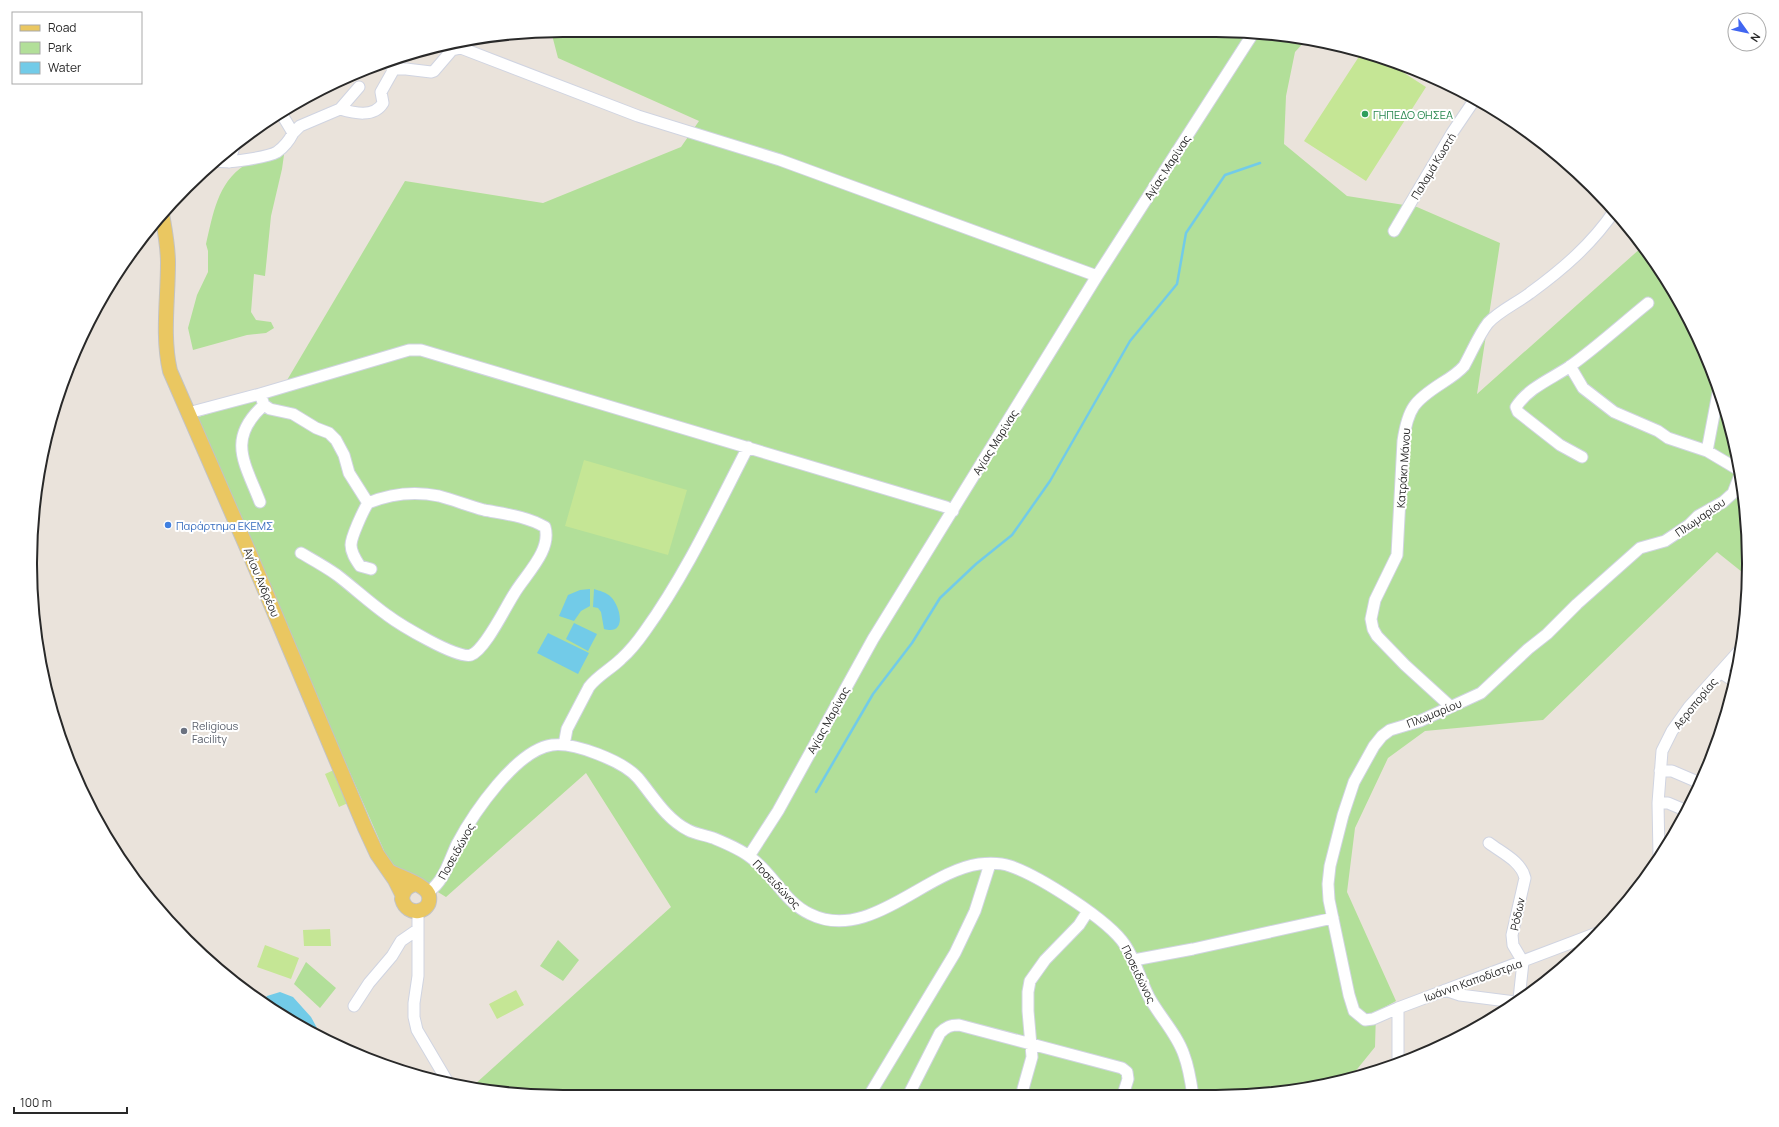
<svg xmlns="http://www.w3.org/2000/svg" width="1779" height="1127" font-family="Manrope,sans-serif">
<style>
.green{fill:#b2df99}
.pitch{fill:#c5e695}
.water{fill:#72cbe8}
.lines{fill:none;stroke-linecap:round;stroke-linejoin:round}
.stream{stroke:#72cbe8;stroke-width:2.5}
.minor-casing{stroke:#d0d4e1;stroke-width:13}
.major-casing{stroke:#c3c3c3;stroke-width:16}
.minor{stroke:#fff;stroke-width:11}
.major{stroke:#eac761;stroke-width:14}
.leisure-dot{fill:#2e9e5b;stroke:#fff;stroke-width:1.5}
.shop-dot{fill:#3f7fe0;stroke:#fff;stroke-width:1.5}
.worship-dot{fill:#6b7280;stroke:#fff;stroke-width:1.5}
.labels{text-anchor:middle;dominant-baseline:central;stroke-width:4;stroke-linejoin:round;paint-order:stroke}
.leisure-label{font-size:11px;fill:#27864d;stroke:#fff;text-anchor:start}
.street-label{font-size:11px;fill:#292929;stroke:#fff}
.shop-label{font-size:11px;fill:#366cbe;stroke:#fff;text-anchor:start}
.worship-label{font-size:11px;fill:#5b616d;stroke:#fff;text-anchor:start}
.rim{fill:none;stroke:#292929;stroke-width:2}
</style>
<rect width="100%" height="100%" fill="#eae3db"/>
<path class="green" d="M552,35H1285L1306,40L1295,52L1286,96L1284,144L1347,196L1417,207L1500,243L1477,394L1642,247L1678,297L1721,392L1744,494L1747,576L1717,552L1543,720L1425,731L1388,758L1355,828L1347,892L1396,1001L1376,1012L1375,1047L1354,1073L1355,1078L1251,1096L494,1092L475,1087L474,1085L671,907L586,773L446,897L389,862L195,418L280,392L405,181L543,203L681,147L699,121L558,58Z
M280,154L284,155L282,169L271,216L265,276L254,274L251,312L256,320L271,322L274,328L266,333L247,335L193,350L188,328L197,295L208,272V251L206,244C213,215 217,183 245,165C254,159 270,157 280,154Z
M558,940L579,960L563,981L540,966Z
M306,962L336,988L320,1008L294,984Z"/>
<path class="pitch" d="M1360,55L1387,62L1426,87L1366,181L1304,141Z
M584,460L687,490L668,555L565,526Z
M343,766L357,799L339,807L325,774Z
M330,929L331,946H304L303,930Z
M265,945L299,958L291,979L257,967Z
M516,990L524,1005L497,1019L489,1004Z"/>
<path class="water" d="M590,589V606L581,611L574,621L559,616L568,595L580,590Z
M594,589C600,591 606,592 611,597C621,607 627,636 604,629L601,612L598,608L593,607Z
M574,623L597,634L588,651L566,639Z
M548,633L589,653L578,674L537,653Z
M280,992L293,997L311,1017L317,1028L316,1031L263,1001L267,996Z"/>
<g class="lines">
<path class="stream" d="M816,792L873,694L912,643L940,598L976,564L1012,535L1050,481L1130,341L1177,284L1186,233L1225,175L1260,163"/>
<g class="minor-casing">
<path id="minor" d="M386,61L394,69
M340,109C354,113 374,118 383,103L381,92L394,69H406L431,72L434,71L452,50L461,48L638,116L780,160L1097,276
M293,133L300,126L340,109L359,87
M218,161C227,164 268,157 277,152C284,147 289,141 293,133L281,113
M229,162L234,147
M1394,231L1452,133L1473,102
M1570,366L1583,388L1614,412L1658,431L1668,438L1707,451L1739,470
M260,394L264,405L270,409L293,414L316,428L329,433L336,440L344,455L349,473L368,503C363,511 351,537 351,545C351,553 356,560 360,566L371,569
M188,413L260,394L409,350H421L946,507L953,511
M1707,451L1719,388
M1582,457L1560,445L1518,412L1516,407C1528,388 1551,379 1569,367C1597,347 1622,324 1648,303
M260,502C245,463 226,439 264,405
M301,553C313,560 326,567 337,575C354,588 370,603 387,615C399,624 458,660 471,655C485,650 505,608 514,594C525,575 552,551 545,527C526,516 505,514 484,510C469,506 454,500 439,496C415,491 390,494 368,503
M1720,672L1734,681
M1450,706L1405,665L1377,636L1373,629L1371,619L1375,600L1397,555L1403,441C1408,408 1414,401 1442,383C1450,378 1458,373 1464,366C1472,352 1478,336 1488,323C1499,311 1517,303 1530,293C1563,269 1592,244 1615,210
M564,745L567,729L589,687C597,676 611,669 621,659C630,651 638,641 645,631C686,574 716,509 748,447
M1660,771H1672L1700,783
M1658,803H1668L1687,811
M1489,843C1502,853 1521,861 1525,878L1512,935L1513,945L1523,962L1519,999
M749,856L778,811L873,639L1097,276L1252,35
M1659,856L1658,803L1662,751L1672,731L1689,707L1739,651
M428,892C444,882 449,861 457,844C473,814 516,750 552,745C574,742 623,761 638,778C653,796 666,819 688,830C695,834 705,835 713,838C725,843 740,849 750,857C773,873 784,902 810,914C868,943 924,872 979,864C989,863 1001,863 1010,866C1039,876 1109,920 1125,945C1136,961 1140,980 1149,997C1160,1017 1177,1034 1184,1055C1189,1068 1191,1082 1193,1096
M418,912V976L414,1003V1017L417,1030L446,1079
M1134,960L1193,949L1333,918
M1445,990L1460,995L1515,1002
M354,1006L369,983L392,956L401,941L417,930
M1398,1008L1373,1019L1365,1020L1354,1011L1349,995L1329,900L1328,884L1330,866L1343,815L1354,782L1374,746L1382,736L1390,730L1420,721L1481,693L1528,649L1547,634L1577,604L1640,548L1665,541L1689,525L1698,516L1723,502L1733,493L1740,475
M1398,1060V1008L1597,933
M1023,1089L1032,1057L1028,1011V992L1030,981L1045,960L1079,925L1088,911
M870,1094L955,953L975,911L990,864
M909,1094L940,1033C946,1027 950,1025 959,1025L1122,1068L1127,1072L1128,1079L1123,1095"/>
</g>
<g class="major-casing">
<path id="major" d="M162,214C165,231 168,246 168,263C168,299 162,336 170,371L248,550L365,828L377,854L395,880L402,894
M391,872C400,877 427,885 429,896C432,913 407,918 402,899C403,890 407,886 416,884"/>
</g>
<use href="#minor" class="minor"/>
<use href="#major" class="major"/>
</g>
<circle class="leisure-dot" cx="1365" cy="114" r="4"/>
<circle class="shop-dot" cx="168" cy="525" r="4"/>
<circle class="worship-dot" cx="184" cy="731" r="4"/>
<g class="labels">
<g class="leisure-label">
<text x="1373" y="114">ΓΗΠΕΔΟ ΘΗΣΕΑ</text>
</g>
<g class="street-label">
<text transform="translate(1433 166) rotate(-59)">Παλαμά Κωστή</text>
<text transform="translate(1167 167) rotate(-57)">Αγίας Μαρίνας</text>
<text transform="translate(995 442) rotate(-58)">Αγίας Μαρίνας</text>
<text transform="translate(1403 468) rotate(-86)">Κατράκη Μάνου</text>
<text transform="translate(1700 517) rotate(-35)">Πλωμαρίου</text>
<text transform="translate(262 582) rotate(67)">Αγίου Ανδρέου</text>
<text transform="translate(1695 703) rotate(-51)">Αεροπορίας</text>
<text transform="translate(1434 713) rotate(-22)">Πλωμαρίου</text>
<text transform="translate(828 720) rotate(-61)">Αγίας Μαρίνας</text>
<text transform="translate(456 851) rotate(-61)">Ποσειδώνος</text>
<text transform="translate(777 884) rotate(46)">Ποσειδώνος</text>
<text transform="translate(1517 914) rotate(-78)">Ρόδων</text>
<text transform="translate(1139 974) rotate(64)">Ποσειδώνος</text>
<text transform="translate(1473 980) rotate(-20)">Ιωάννη Καποδίστρια</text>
</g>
<g class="shop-label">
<text x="176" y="525">Παράρτημα ΕΚΕΜΣ</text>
</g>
<g class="worship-label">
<text x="192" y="725">Religious<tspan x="192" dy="13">Facility</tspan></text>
</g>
</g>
<path d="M0 0H1779V1127H0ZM563 37H1216A526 526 0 0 1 1742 563V564A526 526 0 0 1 1216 1090H563A526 526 0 0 1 37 564V563A526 526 0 0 1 563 37Z" fill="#fff" fill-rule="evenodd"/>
<path class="rim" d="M563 37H1216A526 526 0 0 1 1742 563V564A526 526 0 0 1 1216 1090H563A526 526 0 0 1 37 564V563A526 526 0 0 1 563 37Z"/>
<rect x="12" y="12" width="130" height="72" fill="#ffffff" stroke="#a9a9a9"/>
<rect x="20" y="25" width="20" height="6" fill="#eac761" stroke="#a9a9a9"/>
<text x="48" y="32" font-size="12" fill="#292929">Road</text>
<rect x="20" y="42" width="20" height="12" fill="#b2df99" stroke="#a9a9a9"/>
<text x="48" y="52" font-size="12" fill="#292929">Park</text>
<rect x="20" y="62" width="20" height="12" fill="#72cbe8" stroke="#a9a9a9"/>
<text x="48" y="72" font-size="12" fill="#292929">Water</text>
<g transform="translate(1747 32) rotate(123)"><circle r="19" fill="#ffffff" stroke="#a9a9a9"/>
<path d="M0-3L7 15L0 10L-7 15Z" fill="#4166f1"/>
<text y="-6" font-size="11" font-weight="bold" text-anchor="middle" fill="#292929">N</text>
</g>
<path d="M14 1107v6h113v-6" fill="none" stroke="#292929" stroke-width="2"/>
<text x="20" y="1107" font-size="12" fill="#292929" stroke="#ffffff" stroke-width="3" paint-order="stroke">100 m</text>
</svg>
